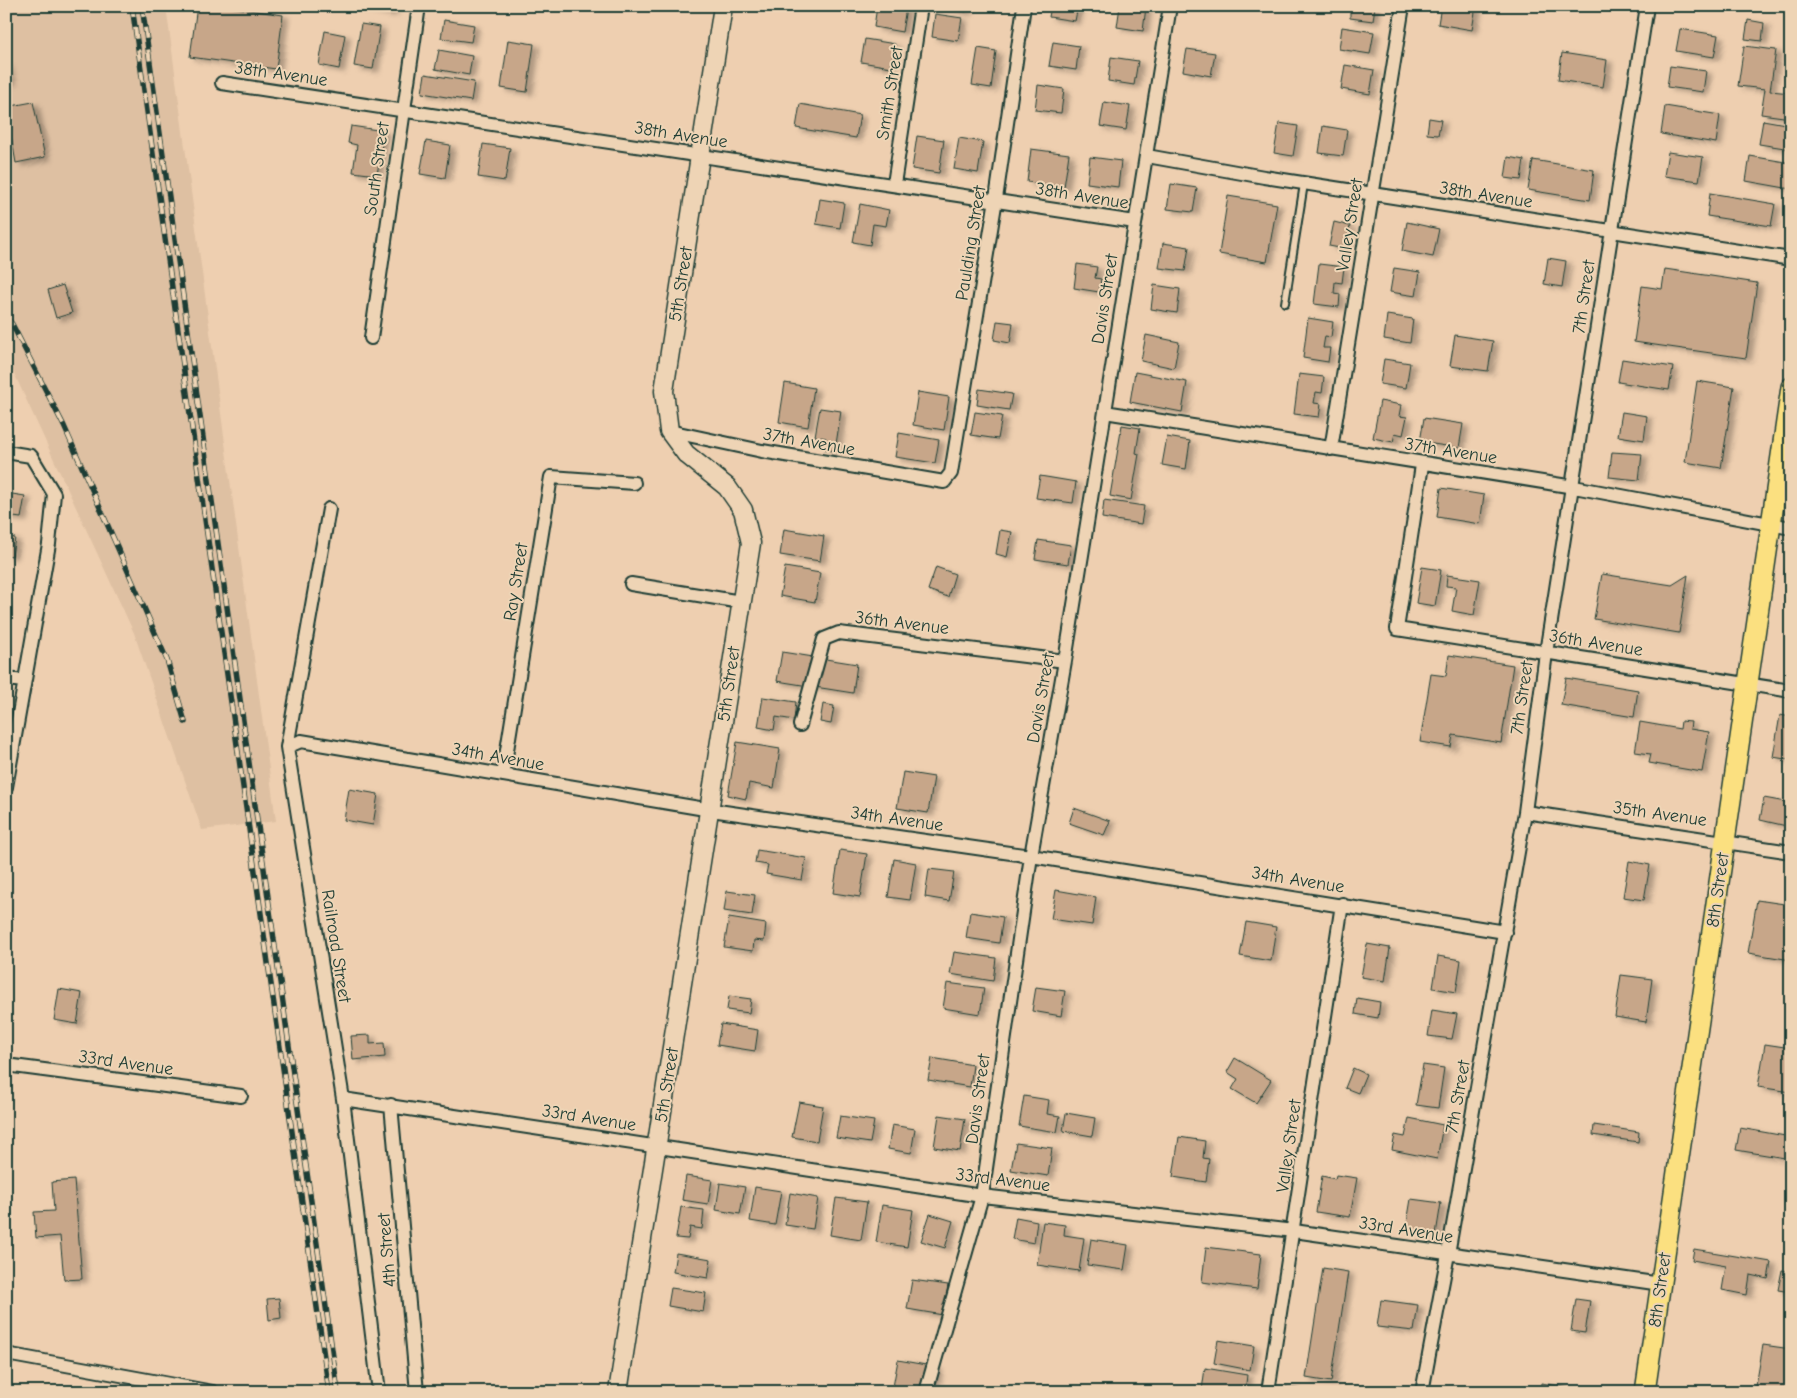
<svg xmlns="http://www.w3.org/2000/svg" width="1797" height="1398" font-family="'Comic Neue',sans-serif">
<style>
.built{fill:#dec0a2}
.building{fill:#c7a689;stroke:#1f3d34;filter:url(#shadow)}
.lines{fill:none;stroke-linecap:round;stroke-linejoin:round}
.lane-casing{stroke:#1f3d34;stroke-width:10}
.street-casing{stroke:#1f3d34;stroke-width:16}
.secondary-casing{stroke:#1f3d34;stroke-width:21}
.primary-casing{stroke:#1f3d34;stroke-width:22}
.lane{stroke:#eed4b5;stroke-width:6}
.street{stroke:#eed4b5;stroke-width:12}
.secondary{stroke:#eed4b5;stroke-width:18}
.primary{stroke:#fbe080;stroke-width:19}
.rail-casing{stroke:#1f3d34;stroke-width:5.5}
.rail{stroke:#eed4b5;stroke-width:4;stroke-dasharray:11;stroke-linecap:butt}
.labels{text-anchor:middle;dominant-baseline:central;stroke-width:4;stroke-linejoin:round;paint-order:stroke}
.street-label{font-size:18px;fill:#1f3d34;stroke:#eed4b5}
</style>
<defs>
<filter id="shadow"><feDropShadow dx="5.5" dy="3" stdDeviation="2.5" flood-color="#0004"/></filter>
</defs>
<rect width="100%" height="100%" fill="#eecfb0"/>
<filter id="ink" filterUnits="userSpaceOnUse"><feTurbulence type="fractalNoise" baseFrequency=".02" numOctaves="2"/><feDisplacementMap in="SourceGraphic" scale="10" xChannelSelector="R" yChannelSelector="G"/><feConvolveMatrix kernelMatrix="1 2 1 2 8 2 1 2 1" color-interpolation-filters="sRGB"/></filter>
<g filter="url(#ink)">
<path class="built" d="M6,6H166L276,821L202,830L134,633L13,371L6,365Z"/>
<path class="building" d="M197,6H222L283,15L276,69L190,57Z
M357,6H392L391,13Z
M877,6L906,8L902,32L874,27Z
M939,6H967L966,12Z
M1051,6H1078L1075,21L1049,17Z
M1120,6L1146,7L1143,31L1117,27Z
M1350,6H1375L1373,21L1350,18Z
M1441,6H1476L1472,30L1438,24Z
M935,14L962,18L958,41L932,37Z
M444,20L474,25L471,42L441,38Z
M1748,20L1764,23L1762,41L1745,39Z
M361,24L380,27L373,69L354,66Z
M1342,27L1374,32L1370,54L1339,49Z
M1680,29L1718,35L1714,57L1676,51Z
M325,31L345,35L339,69L319,65Z
M865,39L895,44L891,67L861,62Z
M508,40L534,44L527,92L501,88Z
M1053,42L1079,46L1076,70L1049,66Z
M1744,46L1776,50L1770,91L1791,93V118L1761,114L1765,89L1738,86Z
M978,48L996,51L991,88L972,85Z
M1187,49L1215,53L1211,76L1183,71Z
M439,50L472,56L469,75L435,69Z
M1562,53L1607,60L1603,87L1558,80Z
M1111,57L1138,61L1134,85L1108,81Z
M6,63L11,81L6,82Z
M1345,65L1374,70L1370,94L1341,89Z
M1670,66L1706,71L1703,92L1667,87Z
M425,74L474,82L471,101L422,93Z
M1038,85L1064,89L1061,113L1035,110Z
M33,102L45,157L16,163L6,107Z
M1104,102L1130,106L1126,130L1100,126Z
M800,104L860,115L856,138L796,128Z
M1665,106L1720,115L1716,143L1661,134Z
M1429,118L1441,120L1438,135L1427,134Z
M1763,120L1791,125V149L1759,144Z
M1279,123L1298,126L1293,156L1274,153Z
M351,126L384,131L377,175L353,172L357,145L348,143Z
M1323,126L1347,130L1343,156L1319,153Z
M917,136L944,140L939,173L912,169Z
M959,138L983,142L978,173L954,169Z
M426,141L450,145L445,178L420,174Z
M483,144L510,148L505,181L478,177Z
M1031,149L1069,154L1064,187L1027,182Z
M1668,152L1703,157L1699,181L1664,176Z
M1750,156L1791,163V189L1746,181Z
M1090,157L1121,161L1118,187L1087,183Z
M1508,157L1524,160L1521,180L1505,178Z
M1533,160L1594,170L1590,200L1528,190Z
M1171,184L1197,188L1193,212L1167,209Z
M1710,193L1775,204L1771,226L1707,216Z
M1228,196L1277,204L1267,262L1219,254Z
M820,199L844,203L840,228L816,224Z
M860,204L889,210L886,226L873,224L870,245L853,242Z
M1334,222L1350,226L1345,249L1329,246Z
M1407,222L1439,229L1433,257L1402,251Z
M1163,243L1189,247L1185,271L1159,268Z
M1548,258L1566,261L1562,287L1544,284Z
M1077,264L1097,267L1095,278L1101,279L1099,292L1074,288Z
M1319,264L1344,267L1342,283L1335,282L1334,293L1340,294L1339,307L1314,304Z
M1394,268L1420,272L1416,296L1390,292Z
M1665,269L1757,283L1746,358L1634,342L1642,286L1662,289Z
M63,285L72,313L56,318L48,290Z
M1154,285L1180,289L1177,313L1151,309Z
M1387,315L1413,319L1410,343L1384,339Z
M1308,318L1333,322L1331,337L1325,336L1323,348H1330L1328,362L1303,358Z
M997,321L1013,323L1010,343L994,340Z
M1146,335L1179,342L1174,368L1141,361Z
M1455,335L1493,341L1488,371L1450,366Z
M1384,359L1410,363L1406,388L1380,384Z
M1622,359L1673,367L1669,390L1618,382Z
M1135,372L1187,382L1182,412L1130,402Z
M1299,374L1324,377L1322,393L1316,392L1314,403L1321,404L1319,417L1294,414Z
M1697,381L1734,387L1721,468L1685,462Z
M785,383L814,388L808,427L779,422Z
M979,389L1012,394L1009,410L977,405Z
M918,392L949,397L944,430L913,425Z
M1380,401L1401,405L1399,416L1407,417L1403,435L1395,433L1393,442L1373,438Z
M820,408L841,411L835,451L824,449L826,438L815,436Z
M975,412L1002,416L998,439L971,435Z
M1622,412L1647,416L1644,440L1618,436Z
M1424,418L1463,424L1459,448L1420,442Z
M1122,425L1140,428L1136,453L1139,454L1131,500L1110,496Z
M899,433L939,440L935,463L895,457Z
M1167,437L1190,441L1186,469L1162,465Z
M1612,452L1642,454L1639,480L1609,477Z
M1040,476L1076,482L1073,503L1036,498Z
M1441,488L1484,495L1480,524L1437,517Z
M6,493L25,496L21,518L6,516Z
M1104,500L1144,506L1141,524L1102,518Z
M784,529L824,536L820,561L780,555Z
M1000,530L1012,532L1007,557L996,554Z
M6,536L15,538L12,556L6,555Z
M1038,540L1071,545L1068,564L1035,559Z
M1789,545H1791V578L1784,577Z
M785,567L820,573L815,602L780,596Z
M936,567L955,574L948,597L928,590Z
M1422,567L1441,570L1435,606L1416,603Z
M1602,574L1672,585L1688,575L1679,633L1594,619Z
M1447,575L1480,580L1474,615L1452,611L1456,587L1446,586Z
M782,652L857,664L853,693L777,681Z
M1449,655L1513,665L1501,743L1453,735L1451,747L1420,742L1431,674L1446,676Z
M1566,678L1638,690L1634,717L1561,705Z
M763,697L796,702L794,720L776,717L774,730L758,727Z
M823,704L834,706L831,724L820,722Z
M1780,715L1791,717V760L1773,757Z
M1681,721L1691,722L1690,729L1709,732L1702,772L1649,763L1651,754L1635,752L1640,722L1680,729Z
M737,742L780,749L774,788L749,783L746,799L728,795Z
M903,772L934,777L928,813L897,808Z
M349,789L378,794L373,825L344,820Z
M1764,798L1791,803V827L1760,820Z
M1074,808L1110,821L1104,835L1069,823Z
M757,850L806,858L802,880L766,874L768,865L755,863Z
M840,850L867,854L860,897L833,893Z
M894,859L916,863L910,900L888,897Z
M1629,861L1650,865L1644,900L1623,897Z
M929,869L954,872L949,901L925,897Z
M1056,890L1096,897L1092,925L1051,919Z
M727,891L755,895L752,915L724,911Z
M1757,900L1791,905V960L1748,953Z
M970,912L1003,917L999,943L966,938Z
M729,918L766,924L764,941L754,940L753,951L724,947Z
M1246,922L1276,927L1271,961L1240,956Z
M1367,944L1390,948L1385,981L1361,977Z
M954,952L996,958L993,981L950,974Z
M1438,956L1461,960L1456,992L1433,988Z
M1621,975L1652,979L1646,1022L1615,1017Z
M947,983L984,988L980,1014L943,1008Z
M1036,987L1065,991L1061,1016L1032,1011Z
M59,989L82,993L77,1024L54,1020Z
M729,996L751,999L749,1013L727,1010Z
M1357,998L1380,1002L1378,1018L1355,1014Z
M1432,1010L1457,1014L1452,1039L1428,1036Z
M721,1024L758,1030L755,1051L717,1045Z
M370,1035V1044L384,1043L385,1057L353,1060L351,1036Z
M1765,1044L1791,1048V1092L1758,1087Z
M932,1058L973,1065L970,1087L928,1080Z
M1235,1058L1271,1080L1256,1103L1232,1089L1238,1079L1227,1072Z
M1423,1065L1444,1068L1438,1108L1416,1105Z
M1353,1068L1366,1074L1358,1093L1345,1088Z
M1024,1096L1049,1100L1047,1114L1060,1116L1057,1132L1019,1126Z
M799,1102L823,1106L817,1141L792,1137Z
M1066,1113L1095,1118L1092,1136L1063,1131Z
M939,1115L965,1119L960,1151L934,1147Z
M840,1116L874,1121L870,1143L836,1138Z
M1409,1118L1443,1125L1437,1159L1392,1150L1395,1135L1405,1137Z
M892,1125L915,1129L911,1153L888,1149Z
M1594,1125L1639,1132L1638,1142L1593,1135Z
M1740,1128L1791,1137V1159L1736,1150Z
M1179,1137L1205,1141L1203,1158L1209,1159L1206,1182L1173,1177Z
M1016,1143L1052,1148L1048,1176L1011,1170Z
M1336,1175L1357,1178L1350,1217L1316,1212L1322,1176L1335,1179Z
M686,1176L712,1180L708,1204L682,1200Z
M74,1180L82,1279L64,1280L60,1236L36,1238L34,1212L54,1211L52,1182Z
M720,1183L745,1187L740,1214L716,1210Z
M755,1187L781,1191L775,1225L750,1221Z
M790,1193L818,1198L813,1229L785,1225Z
M836,1198L867,1202L861,1240L830,1235Z
M1411,1199L1441,1203L1436,1234L1406,1229Z
M882,1205L913,1210L907,1247L876,1242Z
M681,1207L704,1210L702,1229L690,1227L688,1239L676,1238Z
M930,1214L953,1221L945,1248L921,1241Z
M1016,1217L1037,1221L1034,1243L1012,1239Z
M1043,1222L1065,1225L1064,1235L1084,1238L1079,1271L1037,1265Z
M1091,1239L1128,1245L1124,1270L1087,1265Z
M1206,1247L1261,1254L1257,1289L1202,1282Z
M1694,1249L1771,1262L1768,1279L1750,1275L1747,1295L1722,1290L1726,1266L1692,1260Z
M676,1253L711,1259L708,1278L673,1272Z
M1323,1268L1348,1272L1331,1382L1306,1378Z
M1782,1270L1791,1272V1292L1778,1290Z
M912,1280L948,1285L943,1315L907,1309Z
M671,1288L706,1293L703,1312L668,1306Z
M279,1298L281,1318L269,1320L267,1299Z
M1576,1299L1590,1301L1585,1333L1571,1331Z
M1381,1300L1418,1305L1414,1331L1377,1327Z
M1218,1340L1254,1346L1250,1370L1214,1363Z
M1763,1345L1791,1349V1392H1755Z
M898,1360L937,1367L933,1392H892Z
M1205,1368L1247,1375L1245,1392L1202,1390Z
M1541,1383L1593,1392H1540Z
M1286,1387L1314,1392H1285Z"/>
<g class="lines">
<g class="lane-casing">
<path id="lane" d="M1285,303L1304,184"/>
</g>
<g class="street-casing">
<path id="street" d="M222,83L1135,222
M1147,156L1264,177L1791,259
M894,184L921,6
M371,338L419,6
M1105,412L1574,487L1791,528
M669,431L762,451L944,482L951,473L996,199L1024,6
M1331,449L1403,6
M6,452L31,456L54,494L49,544L6,787
M1422,465L1397,629L1791,691
M329,509L287,747L343,1099L379,1392
M631,584L741,602
M6,679L24,681
M800,725L824,639L839,633L1065,661
M287,747L301,741L711,810L1031,856L1505,932
M503,775L551,477L634,483
M1525,812L1791,852
M6,1065L241,1096
M343,1099L982,1196L1294,1231L1661,1284
M391,1105L417,1392
M6,1354L213,1392
M926,1392L982,1196L1031,856L1065,661L1170,6
M1268,1392L1342,904
M1422,1392L1448,1254L1525,812L1546,653L1647,6"/>
</g>
<g class="secondary-casing">
<path id="secondary" d="M618,1392L751,543L743,510L727,487L686,454L669,431L664,391L723,6"/>
</g>
<g class="primary-casing">
<path id="primary" d="M1645,1392L1791,387"/>
</g>
<use href="#lane" class="lane"/>
<use href="#street" class="street"/>
<use href="#secondary" class="secondary"/>
<use href="#primary" class="primary"/>
<g class="rail-casing">
<path id="rail" d="M132,6L329,1392
M142,6L338,1392
M6,317L12,324L64,426L167,660L185,722"/>
</g>
<use href="#rail" class="rail"/>
</g>
</g>
<g class="labels">
<g class="street-label">
<text transform="translate(281 74) rotate(8)">38th Avenue</text>
<text transform="translate(890 93) rotate(-81)">Smith Street</text>
<text transform="translate(681 135) rotate(9)">38th Avenue</text>
<text transform="translate(377 169) rotate(-82)">South Street</text>
<text transform="translate(1486 195) rotate(9)">38th Avenue</text>
<text transform="translate(1082 196) rotate(9)">38th Avenue</text>
<text transform="translate(1350 225) rotate(-81)">Valley Street</text>
<text transform="translate(971 243) rotate(-81)">Paulding Street</text>
<text transform="translate(681 284) rotate(-81)">5th Street</text>
<text transform="translate(1584 297) rotate(-82)">7th Street</text>
<text transform="translate(1105 299) rotate(-81)">Davis Street</text>
<text transform="translate(809 442) rotate(10)">37th Avenue</text>
<text transform="translate(1451 451) rotate(9)">37th Avenue</text>
<text transform="translate(516 582) rotate(-81)">Ray Street</text>
<text transform="translate(902 623) rotate(7)">36th Avenue</text>
<text transform="translate(1596 643) rotate(9)">36th Avenue</text>
<text transform="translate(729 684) rotate(-82)">5th Street</text>
<text transform="translate(1041 698) rotate(-80)">Davis Street</text>
<text transform="translate(1522 698) rotate(-82)">7th Street</text>
<text transform="translate(498 757) rotate(10)">34th Avenue</text>
<text transform="translate(1660 814) rotate(8)">35th Avenue</text>
<text transform="translate(897 819) rotate(8)">34th Avenue</text>
<text transform="translate(1298 880) rotate(9)">34th Avenue</text>
<text transform="translate(1718 890) rotate(-82)">8th Street</text>
<text transform="translate(336 946) rotate(81)">Railroad Street</text>
<text transform="translate(126 1063) rotate(8)">33rd Avenue</text>
<text transform="translate(667 1085) rotate(-81)">5th Street</text>
<text transform="translate(1458 1097) rotate(-80)">7th Street</text>
<text transform="translate(978 1099) rotate(-82)">Davis Street</text>
<text transform="translate(589 1118) rotate(9)">33rd Avenue</text>
<text transform="translate(1289 1146) rotate(-82)">Valley Street</text>
<text transform="translate(1003 1180) rotate(7)">33rd Avenue</text>
<text transform="translate(1406 1230) rotate(9)">33rd Avenue</text>
<text transform="translate(387 1250) rotate(-95)">4th Street</text>
<text transform="translate(1660 1290) rotate(-82)">8th Street</text>
</g>
</g>
<rect width="1797" height="1398" fill="none" stroke="#eed4b5" stroke-width="25"/>
<rect x="12" y="12" width="1772" height="1373" fill="none" stroke="#1f3d34" stroke-width="2" filter="url(#ink)"/>
</svg>
